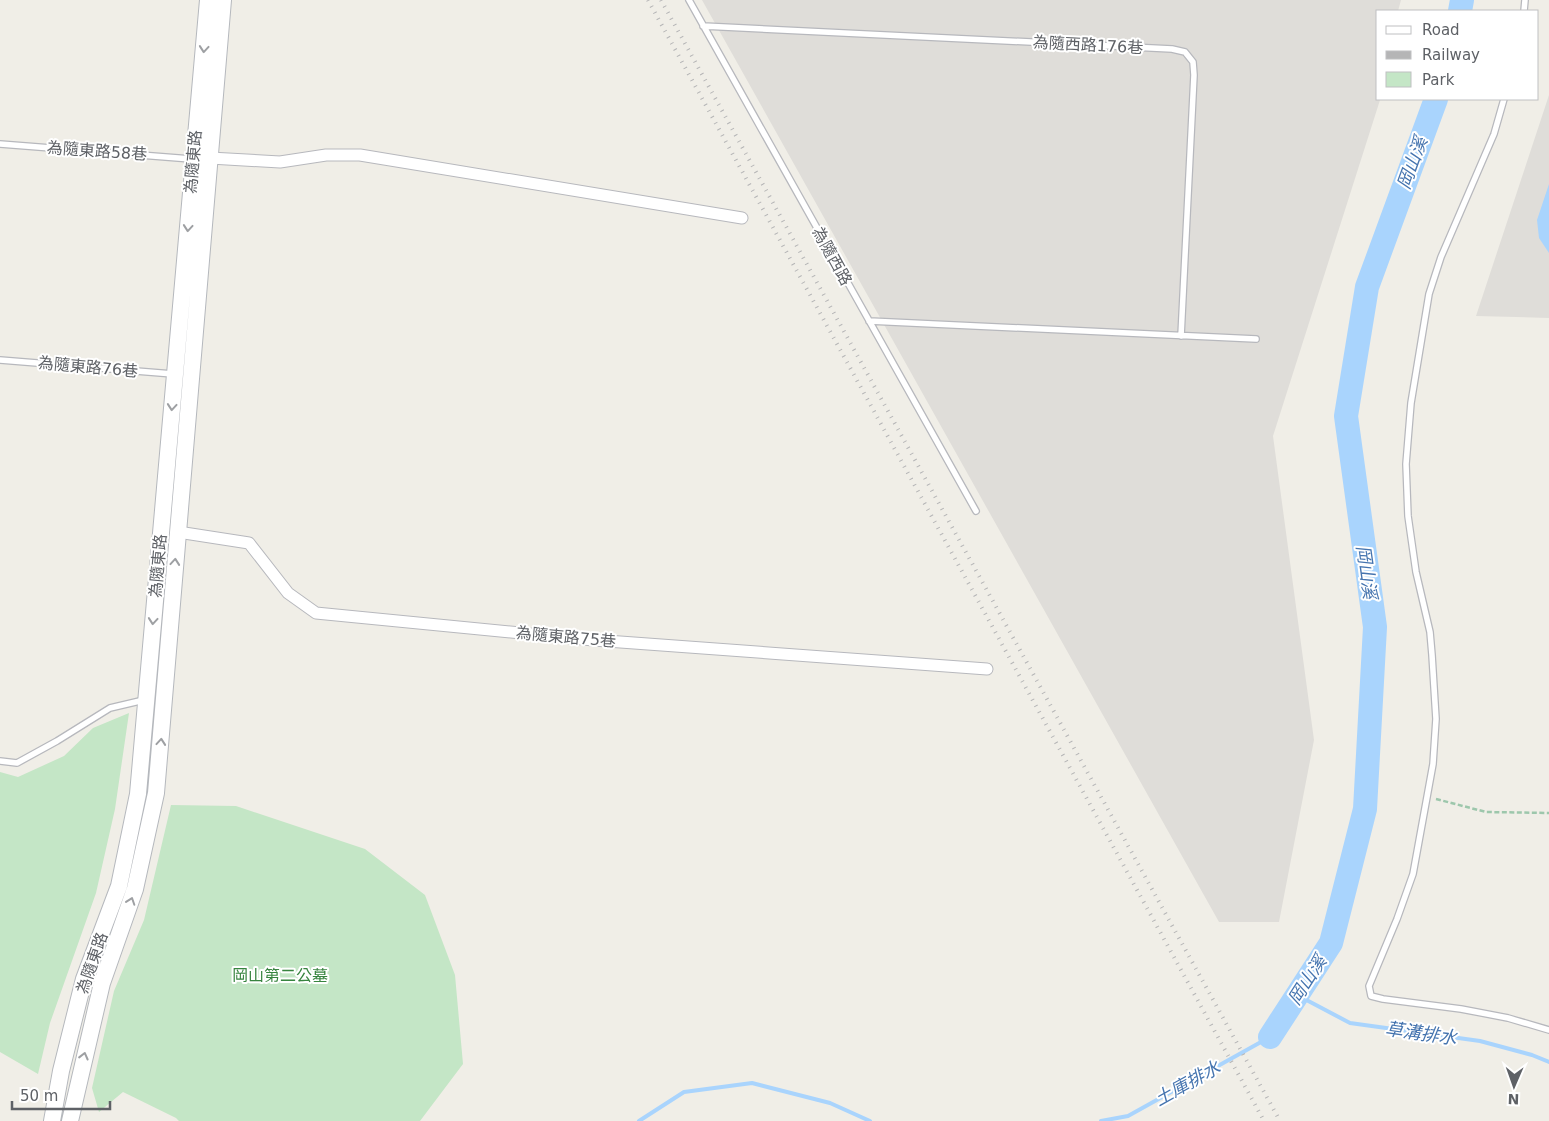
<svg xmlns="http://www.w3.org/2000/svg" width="1549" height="1121" font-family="'DejaVu Sans','Noto Sans TC',sans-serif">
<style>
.industrial{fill:#dfddd9}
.green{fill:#c4e6c6}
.water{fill:#a9d4fd}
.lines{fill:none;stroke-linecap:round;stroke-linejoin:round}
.stream{stroke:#a9d4fd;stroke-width:4}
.river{stroke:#a9d4fd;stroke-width:24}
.lane-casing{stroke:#b7b8bd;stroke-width:8}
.street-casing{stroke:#b7b8bd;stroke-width:13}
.secondary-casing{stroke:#b5b8bd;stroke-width:18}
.path{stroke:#9dc7ac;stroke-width:2.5;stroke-dasharray:5 2.5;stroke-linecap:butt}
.lane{stroke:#fff;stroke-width:5.5}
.street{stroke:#fff;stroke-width:11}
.secondary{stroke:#fff;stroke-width:16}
.rail{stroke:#b5b5b6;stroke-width:4;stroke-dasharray:1 6;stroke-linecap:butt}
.oneway{stroke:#9ea0a3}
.labels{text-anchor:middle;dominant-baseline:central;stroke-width:4;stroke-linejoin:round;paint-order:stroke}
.street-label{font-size:16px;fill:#5e6166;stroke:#fff}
.park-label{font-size:16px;fill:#37843f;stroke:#fff}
.water-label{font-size:18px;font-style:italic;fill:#4574af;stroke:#fff}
</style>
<rect width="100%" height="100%" fill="#f0eee7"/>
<path class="industrial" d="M702,0H1401L1398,11H1378V99H1380V100L1273,436L1314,740L1279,922H1219Z
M1549,95V318L1476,316Z"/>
<path class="green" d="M129,713L115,809L96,893L50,1023L38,1074L0,1052V772L18,777L64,756L93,728Z
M171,805L236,806L365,849L425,895L455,975L463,1064L420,1121H179L176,1118L123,1092L99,1112L92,1088L114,991L144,920Z"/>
<path class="water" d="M1549,184V253L1539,238L1537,220Z"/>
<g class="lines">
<path class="stream" d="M1297,995L1350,1023L1480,1041L1532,1055L1549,1062
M639,1121L684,1092L752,1083L830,1103L870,1121
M1101,1121L1128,1116L1270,1037"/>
<path class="river" d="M1460,11L1462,0
M1270,1037L1331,943L1365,809L1375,627L1346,416L1367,287L1436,99"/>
<g class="lane-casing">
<path id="lane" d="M689,0L976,511
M1524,11L1525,0
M703,26L1172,49L1185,52L1193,62L1194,75L1181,336
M1504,99L1494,134L1441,257L1429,294L1411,403L1406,464L1408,516L1416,572L1430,632L1432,655L1436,719L1433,764L1413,874L1397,919L1369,986L1371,996L1383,999L1461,1009L1508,1018L1549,1030
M0,144L191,159
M869,321L1256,339
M0,360L173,374
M0,761L17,763L57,741L110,708L144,700"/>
</g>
<g class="street-casing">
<path id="street" d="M210,158L280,162L326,155H360L742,218
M178,532L249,543L288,593L316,613L593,640L987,669"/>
</g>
<g class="secondary-casing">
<path id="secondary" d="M52,1121L61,1071L84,979L119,886L138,794L208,0
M70,1121L102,983L135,889L156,793L223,0"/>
</g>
<path class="path" d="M1436,799L1486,812L1549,813"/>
<use href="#lane" class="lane"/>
<use href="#street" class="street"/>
<use href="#secondary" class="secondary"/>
<path class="rail" d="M648,0L1264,1121
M661,0L1280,1121"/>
</g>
<defs><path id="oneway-chevron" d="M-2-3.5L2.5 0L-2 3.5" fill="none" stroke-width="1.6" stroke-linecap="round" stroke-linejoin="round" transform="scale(1.25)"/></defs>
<g class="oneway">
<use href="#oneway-chevron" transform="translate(204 49) rotate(95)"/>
<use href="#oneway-chevron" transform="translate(188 228) rotate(95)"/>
<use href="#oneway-chevron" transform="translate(172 407) rotate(95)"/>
<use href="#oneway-chevron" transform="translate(175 562) rotate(-85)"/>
<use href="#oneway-chevron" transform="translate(153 621) rotate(95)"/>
<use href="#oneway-chevron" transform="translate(161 742) rotate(-85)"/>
<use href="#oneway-chevron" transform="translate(131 901) rotate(-71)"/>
<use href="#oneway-chevron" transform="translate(84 1056) rotate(-76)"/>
</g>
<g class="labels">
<g class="street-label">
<text transform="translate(1088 45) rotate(3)">為隨西路176巷</text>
<text transform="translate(97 151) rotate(4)">為隨東路58巷</text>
<text transform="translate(193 162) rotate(-85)">為隨東路</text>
<text transform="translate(832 256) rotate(61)">為隨西路</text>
<text transform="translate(88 367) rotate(5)">為隨東路76巷</text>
<text transform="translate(158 566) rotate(-85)">為隨東路</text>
<text transform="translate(566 637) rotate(5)">為隨東路75巷</text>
<text transform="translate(92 963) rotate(-71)">為隨東路</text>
</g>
<g class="park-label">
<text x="280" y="975">岡山第二公墓</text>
</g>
<g class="water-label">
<text transform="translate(1412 163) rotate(-70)">岡山溪</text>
<text transform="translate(1367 572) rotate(82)">岡山溪</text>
<text transform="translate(1307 980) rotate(-57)">岡山溪</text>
<text transform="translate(1421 1033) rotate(8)">草溝排水</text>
<text transform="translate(1187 1083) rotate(-29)">土庫排水</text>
</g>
</g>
<rect x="1376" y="10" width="162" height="90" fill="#ffffff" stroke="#bfc0c2"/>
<rect x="1386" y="26" width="25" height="8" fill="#ffffff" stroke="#bfc0c2"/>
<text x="1422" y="35" font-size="15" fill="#5e6166">Road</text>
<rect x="1386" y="51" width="25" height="8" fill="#b5b5b6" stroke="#bfc0c2"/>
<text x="1422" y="60" font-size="15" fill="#5e6166">Railway</text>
<rect x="1386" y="72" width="25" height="15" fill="#c4e6c6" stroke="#bfc0c2"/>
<text x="1422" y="85" font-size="15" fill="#5e6166">Park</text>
<g transform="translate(1514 1086) rotate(182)" stroke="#ffffff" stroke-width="4" paint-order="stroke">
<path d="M0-4L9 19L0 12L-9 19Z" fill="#5e6166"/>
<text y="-8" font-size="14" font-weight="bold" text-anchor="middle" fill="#5e6166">N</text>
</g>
<path d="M12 1101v8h98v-8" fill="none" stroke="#5e6166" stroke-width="2.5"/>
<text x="20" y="1101" font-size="15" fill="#5e6166" stroke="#ffffff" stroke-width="4" paint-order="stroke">50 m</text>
</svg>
